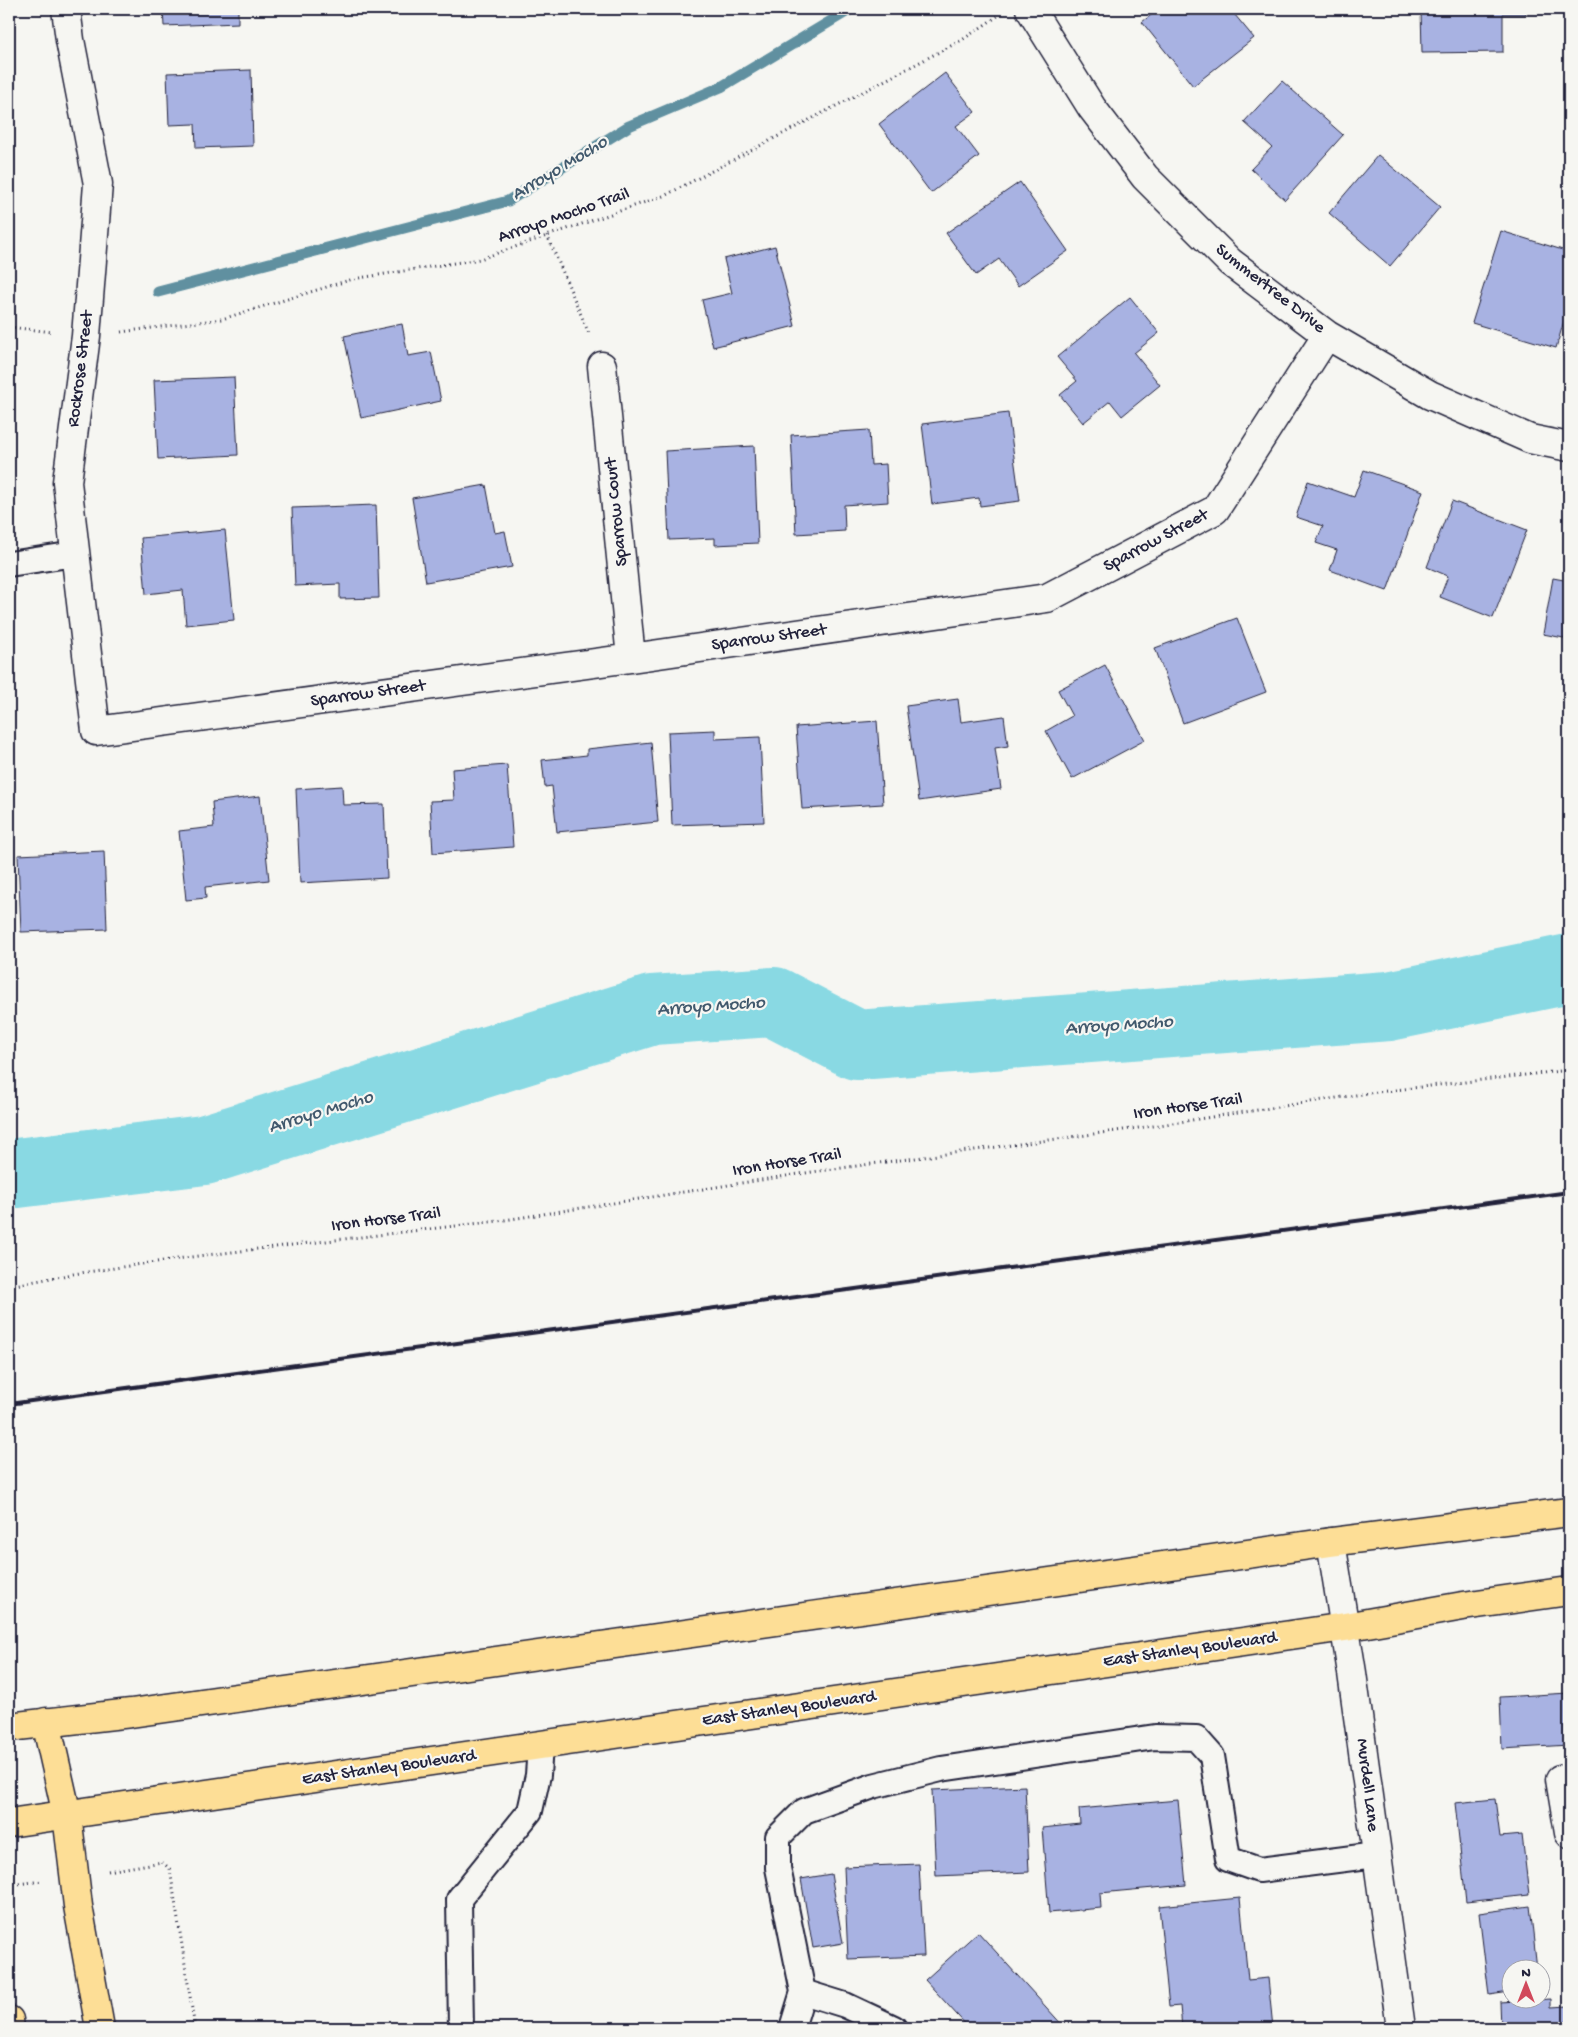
<svg xmlns="http://www.w3.org/2000/svg" width="1578" height="2037" font-family="'Gochi Hand',sans-serif">
<style>
.lines{fill:none;stroke-linecap:round;stroke-linejoin:round}
.stream{stroke:#6090a0;stroke-width:11}
.river{stroke:#89d9e3;stroke-width:70}
.building{fill:#a8b2e2;stroke:#22223b}
.lane-casing{stroke:#22223b;stroke-width:28}
.street-casing{stroke:#22223b;stroke-width:31}
.secondary-casing{stroke:#22223b;stroke-width:31}
.primary-casing{stroke:#22223b;stroke-width:31}
.highway-casing{stroke:#22223b;stroke-width:31}
.path{stroke:#22223b;stroke-width:3;stroke-dasharray:1 4;stroke-linecap:butt}
.lane{stroke:#f6f6f2;stroke-width:24}
.street{stroke:#f6f6f2;stroke-width:28}
.secondary{stroke:#f6f6f2;stroke-width:28}
.primary{stroke:#fdde96;stroke-width:28}
.highway{stroke:#fdde96;stroke-width:28}
.rail{stroke:#22223b;stroke-width:4}
.labels{text-anchor:middle;dominant-baseline:central;stroke-width:4.5;stroke-linejoin:round;paint-order:stroke}
.street-label{font-size:18px;fill:#22223b;stroke:#f6f6f2}
.water-label{font-size:19px;font-style:italic;fill:#41596d;stroke:#f6f6f2}
</style>
<rect width="100%" height="100%" fill="#f6f6f2"/>
<filter id="ink" filterUnits="userSpaceOnUse"><feTurbulence type="fractalNoise" baseFrequency=".02" numOctaves="2"/><feDisplacementMap in="SourceGraphic" scale="10" xChannelSelector="R" yChannelSelector="G"/><feConvolveMatrix kernelMatrix="1 2 1 2 8 2 1 2 1" color-interpolation-filters="sRGB"/></filter>
<g filter="url(#ink)">
<g class="lines">
<path class="stream" d="M158,292L508,201L629,126L721,87L851,9"/>
<path class="river" d="M9,1174L204,1150L652,1010L774,1002L857,1045L1389,1006L1569,969"/>
</g>
<path class="building" d="M163,9H238V23L164,26Z
M1159,9H1230L1254,38L1193,86L1142,22Z
M1421,9H1526V14H1503V52L1422,53Z
M251,70L253,146L196,148L195,124L169,125L167,73Z
M945,73L975,112L956,126L979,156L931,193L879,124Z
M1282,81L1343,135L1285,200L1251,169L1272,147L1244,122Z
M1378,155L1440,207L1390,266L1329,213Z
M1569,167V182L1565,181Z
M1020,182L1068,251L1018,286L999,259L976,275L946,233Z
M1501,231L1569,252V304L1556,348L1472,323Z
M775,246L795,326L713,347L702,300L732,293L724,259Z
M1130,297L1159,333L1134,353L1160,385L1122,416L1110,401L1083,423L1060,395L1077,381L1057,357Z
M402,324L408,356L431,352L441,401L361,418L344,336Z
M234,377L238,455L158,459L154,380Z
M1008,413L1020,501L980,506L979,498L932,504L922,424Z
M869,430L871,465L886,464L888,502L844,505L845,531L796,534L791,435Z
M754,446L758,543L715,545V538L669,540L665,451Z
M1364,470L1423,491L1387,591L1330,570L1337,550L1316,543L1323,526L1296,517L1308,481L1354,497Z
M486,485L495,533L505,531L512,567L426,582L412,498Z
M1452,501L1527,530L1493,618L1440,597L1448,576L1427,567Z
M376,505L379,598L340,599V584L295,586L292,508Z
M225,530L234,620L186,625L183,590L146,594L141,538Z
M1553,578L1569,581V639L1543,634Z
M1237,618L1266,692L1183,723L1155,648Z
M1105,665L1145,740L1072,779L1046,731L1072,716L1058,690Z
M958,699L961,722L1004,716L1008,746L995,748L1001,789L919,801L906,706Z
M877,721L883,804L802,809L796,727Z
M715,730V739L760,737L764,822L672,825L668,732Z
M651,742L658,822L557,832L552,786L545,787L542,760L587,755V749Z
M507,765L513,847L433,853L430,801L454,800L452,769Z
M342,786L343,805L384,804L387,878L300,883L296,789Z
M260,796L269,880L205,887L206,898L186,900L179,831L214,827L212,802Z
M104,851L107,929L21,932L18,855Z
M1569,1693V1745L1502,1749L1500,1697Z
M1025,1786L1029,1872L936,1876L932,1790Z
M1495,1799L1500,1837L1522,1835L1529,1895L1466,1902L1455,1803Z
M1178,1800L1186,1885L1100,1893L1101,1908L1049,1913L1042,1828L1080,1824L1079,1809Z
M919,1864L924,1956L848,1959L844,1867Z
M831,1874L843,1943L813,1948L801,1879Z
M1240,1898L1248,1980L1268,1978L1273,2028H1182L1180,2006L1169,2007L1159,1906Z
M1530,1906L1537,1970H1510V1992L1489,1995L1479,1913Z
M978,1932L1065,2028H969L925,1980Z
M1551,1999V2007L1569,2006V2028H1501L1500,2002Z"/>
<g class="lines">
<g class="lane-casing">
<path id="lane" d="M9,564L75,554
M803,1992L845,2005L894,2028
M461,2028L459,1899L530,1811L538,1775L540,1746
M792,2028L803,1992L778,1868V1837L804,1811L873,1786L941,1769L1155,1737L1196,1738L1212,1756L1228,1859L1259,1870L1376,1855"/>
</g>
<g class="street-casing">
<path id="street" d="M66,9L70,40L98,184L86,336L67,482L96,731L631,658L1047,598L1215,510L1327,335
M1030,9L1092,108L1145,177L1230,262L1327,335L1430,395L1530,439L1569,447
M602,366L631,658
M1560,1779L1569,1833"/>
</g>
<g class="secondary-casing">
<path id="secondary" d="M1331,1542L1352,1673L1401,2028"/>
</g>
<g class="primary-casing">
<path id="primary" d="M9,1727L131,1713L1331,1542L1569,1512
M9,1823L1345,1627L1463,1606L1569,1591"/>
</g>
<g class="highway-casing">
<path id="highway" d="M46,1722L67,1815L78,1906L100,2028
M9,2020L10,2028"/>
</g>
<path class="path" d="M547,235L590,336
M9,327L53,332
M121,332L222,319L353,279L480,259L666,195L962,40L998,16
M9,1286L73,1274L198,1256L498,1221L812,1172L1153,1126L1369,1093L1569,1070
M108,1871L162,1862L170,1869L195,2028
M9,1885L42,1881"/>
<use href="#lane" class="lane"/>
<use href="#street" class="street"/>
<use href="#secondary" class="secondary"/>
<use href="#primary" class="primary"/>
<use href="#highway" class="highway"/>
<path class="rail" d="M9,1404L1569,1192"/>
</g>
</g>
<g class="labels">
<g class="street-label">
<text transform="translate(564 216) rotate(-19)">Arroyo Mocho Trail</text>
<text transform="translate(1270 289) rotate(38)">Summertree Drive</text>
<text transform="translate(81 369) rotate(-83)">Rockrose Street</text>
<text transform="translate(617 512) rotate(-96)">Sparrow Court</text>
<text transform="translate(1156 541) rotate(-28)">Sparrow Street</text>
<text transform="translate(769 638) rotate(-8)">Sparrow Street</text>
<text transform="translate(368 694) rotate(-8)">Sparrow Street</text>
<text transform="translate(1188 1107) rotate(-8)">Iron Horse Trail</text>
<text transform="translate(787 1163) rotate(-9)">Iron Horse Trail</text>
<text transform="translate(386 1220) rotate(-7)">Iron Horse Trail</text>
<text transform="translate(1190 1650) rotate(-8)">East Stanley Boulevard</text>
<text transform="translate(789 1709) rotate(-8)">East Stanley Boulevard</text>
<text transform="translate(389 1768) rotate(-8)">East Stanley Boulevard</text>
<text transform="translate(1367 1785) rotate(83)">Murdell Lane</text>
</g>
<g class="water-label">
<text transform="translate(560 169) rotate(-31)">Arroyo Mocho</text>
<text transform="translate(711 1007) rotate(-4)">Arroyo Mocho</text>
<text transform="translate(1119 1026) rotate(-4)">Arroyo Mocho</text>
<text transform="translate(321 1113) rotate(-17)">Arroyo Mocho</text>
</g>
</g>
<rect width="1578" height="2037" fill="none" stroke="#f6f6f2" stroke-width="30"/>
<rect x="15" y="15" width="1548" height="2007" fill="none" stroke="#22223b" stroke-width="2" filter="url(#ink)"/>
<g transform="translate(1526 1984)"><circle r="24" fill="#f6f6f2" stroke="#a1a1a9"/>
<path d="M0-4L9 19L0 12L-9 19Z" fill="#d1495b"/>
<text y="-8" font-size="14" font-weight="bold" text-anchor="middle" fill="#22223b">N</text>
</g>
</svg>
